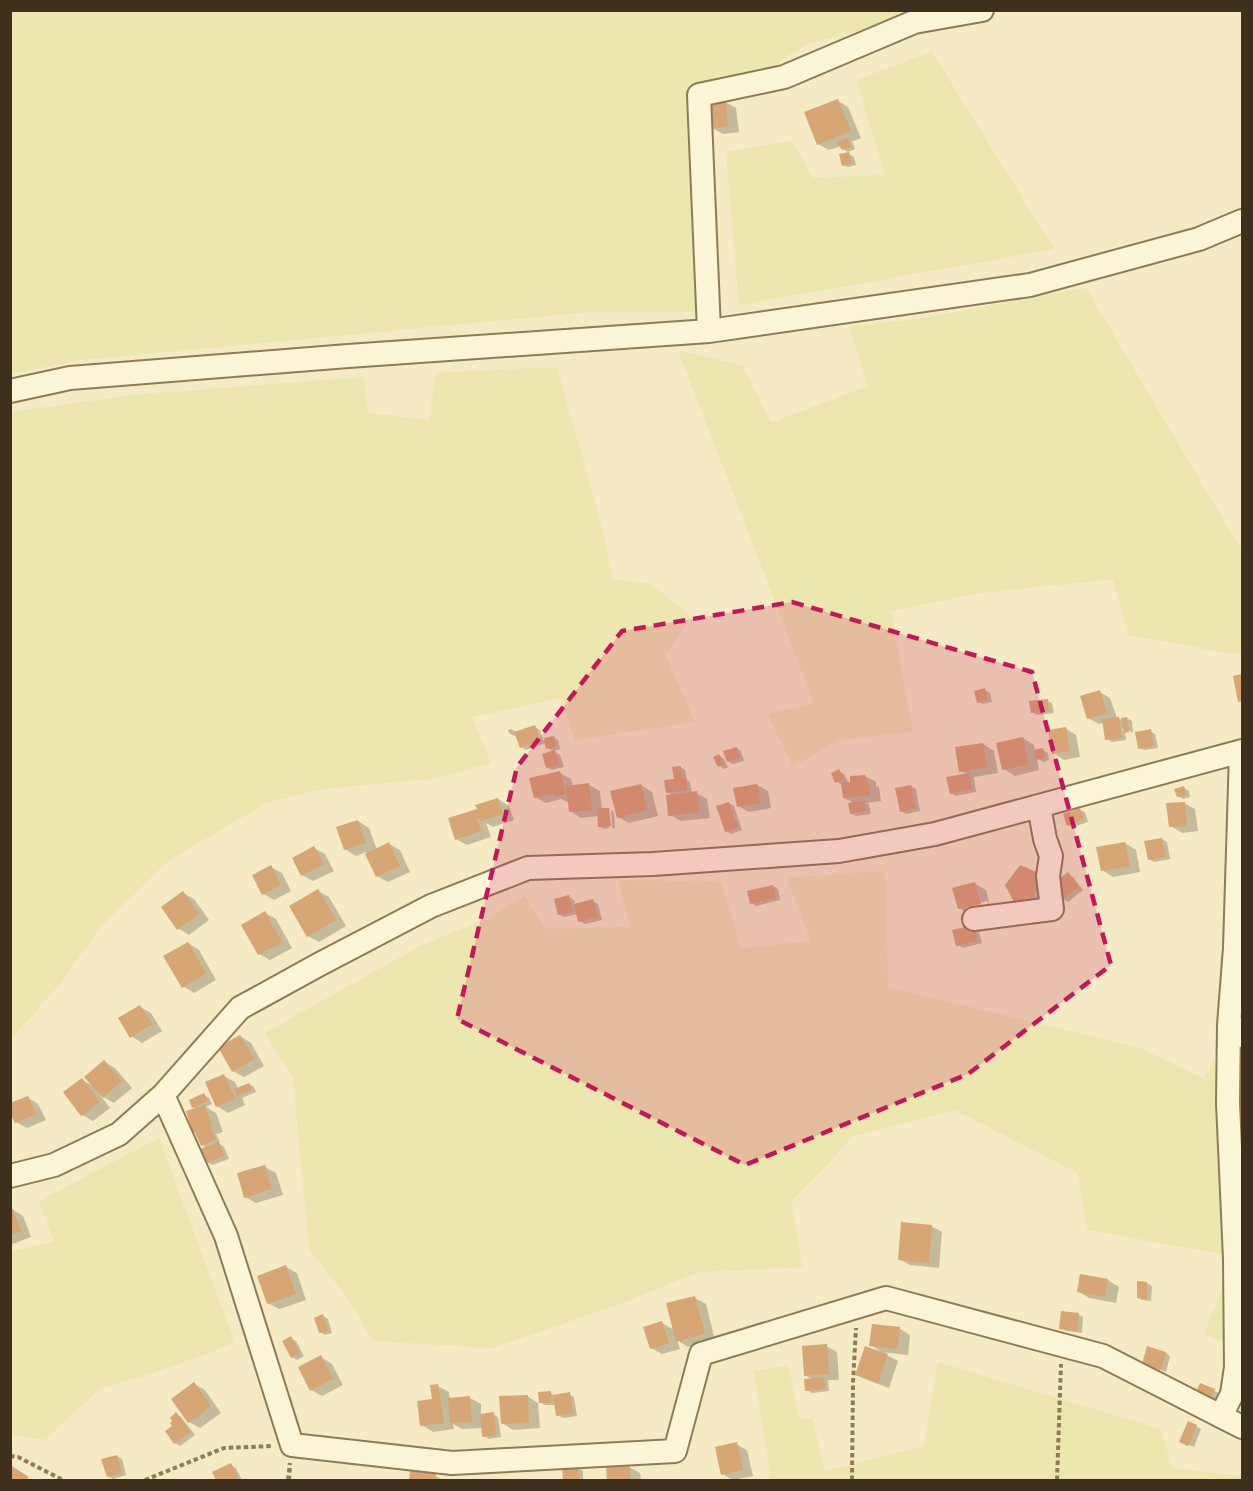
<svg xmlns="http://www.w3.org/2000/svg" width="1253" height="1491" font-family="Merriweather,serif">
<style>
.farmland{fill:#ebe7af}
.shadow{fill:#0003;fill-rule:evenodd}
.building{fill:#d7a674}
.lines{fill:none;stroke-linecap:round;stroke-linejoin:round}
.minor-casing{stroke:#917b56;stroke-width:26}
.path{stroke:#917b56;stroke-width:4;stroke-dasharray:4.5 3;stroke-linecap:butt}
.minor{stroke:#fdf5d7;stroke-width:22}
.marked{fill:#c2185b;fill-opacity:0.2;stroke:#c2185b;stroke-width:4.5;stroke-dasharray:12 8;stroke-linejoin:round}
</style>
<rect width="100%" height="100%" fill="#f4eac3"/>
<path class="farmland" d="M11,11H916L871,27L807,44L765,70L687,87L701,260L699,312H591L80,360L11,374Z
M932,52L1054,249L739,305L726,152L792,141L813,178L885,175L856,80Z
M1086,288L1242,551V651L1234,654L1128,635L1113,579L980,593L891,611L913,732L838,740L793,767L768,714L814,703L678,350L743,366L771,423L868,386L849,327L916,319Z
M557,367L601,524L613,579L651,584L691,616L666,656L695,722L575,740L560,698L472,717L491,763L438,778L322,789L266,803L168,861L97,931L62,982L11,1039V412L134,395L363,377L368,413L429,420L436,373Z
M885,871L888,987L1140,1048L1203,1078L1225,1046L1242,1057V1349L1204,1334L1235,1256L1087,1230L1078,1173L955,1110L854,1136L791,1202L803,1267L698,1272L628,1301L493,1348L373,1341L348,1299L309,1249L293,1078L265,1033L420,946L485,919L525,896L546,929L630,927L618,880L721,882L741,948L811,941L787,878Z
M159,1138L235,1343L162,1370L99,1389L45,1440L11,1435V1251L54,1242L39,1201Z
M938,1362L1160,1429L1172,1468L1241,1476L1242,1480H771L754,1371L788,1365L799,1419L812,1418L825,1471L924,1446Z"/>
<path class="shadow" d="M838,101L848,107L861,138L851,142L853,143L855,149L848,152L843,149L841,146L829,150L818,144Z
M725,102L736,108L739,132L723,134L712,128Z
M849,154L854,157L856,165L848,167L843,165Z
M985,690L990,693L992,702L983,704L978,702Z
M1100,692L1110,698L1117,718L1124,721L1127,718L1132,721L1133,733L1124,727L1122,730L1131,735L1125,732L1126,740L1112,742L1107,739L1104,723L1099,724L1088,718Z
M1047,701L1052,703L1054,713L1037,715L1032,712Z
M535,727L540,730L543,740L553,737L558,740L560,749L553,751L560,755L564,767L552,770L547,767L554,752L548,748L546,743L526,750L521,747L517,735L514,736L509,733L508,730L511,729L516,732Z
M1065,728L1076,735L1080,757L1064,760L1053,753Z
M1150,731L1155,734L1158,748L1144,750L1139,748L1135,733Z
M1023,738L1034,745L1035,751L1043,750L1048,753L1049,760L1043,762L1037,758L1039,770L1015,776L1004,769Z
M983,744L994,751L998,773L974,777L976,792L956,796L951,793L968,775L961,771Z
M736,748L741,751L744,761L733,764L728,761Z
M719,756L724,759L728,767L724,769L719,766Z
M680,767L685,770L687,780L690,782L692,794L696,793L707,799L710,818L681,821L670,815L674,796L667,792Z
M839,771L844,774L849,784L865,776L876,782V786L879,787L881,801L866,803L869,804L871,814L856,816L851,813L854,803L844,798L842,785L837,782Z
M560,773L571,779L573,787L589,785L600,791L602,810H610H608L609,828L604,829L599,826L598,816L581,818L570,811L569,801L567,802L561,799L546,803L535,797Z
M641,785L652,792L658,816L629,823L618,817Z
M757,785L768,791L771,808L749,812L738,806Z
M911,786L916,789L920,811L906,814L901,811Z
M1184,788L1189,791L1190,797L1183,799L1178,796Z
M498,799L509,806L514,820L493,827L486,823L491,837L467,845L456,839L479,810Z
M729,803L734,806L742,830L731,834L726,831Z
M1184,803L1195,809L1198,831L1182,833L1171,826Z
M611,810L614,812L615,828H612Z
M1080,810L1085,812L1088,822L1073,827L1068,825Z
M358,821L369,828L377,850L389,844L400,850L410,872L388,882L377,876L366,852L356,856L345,849Z
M1162,839L1167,842L1170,859L1154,862L1149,859Z
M1125,843L1136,850L1140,872L1113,877L1102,870Z
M314,848L325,854L334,871L313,881L302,875Z
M271,867L282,873L291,891L274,900L264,894Z
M1068,874L1073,877L1083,890L1068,902L1063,899Z
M1040,876L1044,904L1027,908L1016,901Z
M975,884L986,890L991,910L970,915L959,908ZM988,901V904L966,909V906Z
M773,886L778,889L780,900L756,906L751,903Z
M318,891L329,897L346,926L319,942L308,936Z
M183,893L194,899L209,920L189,935L178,928Z
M569,897L574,900L575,905L593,901L598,904L602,920L585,924L580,921L578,914L564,917L559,914Z
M265,913L276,919L292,948L270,960L259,954Z
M978,929L982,943L963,948L958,945L954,931Z
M188,943L199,950L216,980L194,993L183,986Z
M140,1007L151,1013L162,1031L142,1043L131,1036Z
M240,1036L251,1043L264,1066L244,1077L233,1071Z
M104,1062L115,1068L132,1088L114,1103L100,1095L110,1108L93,1121L82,1115V1080L94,1086Z
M224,1076L235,1082L238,1089L249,1084L254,1087L256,1092L242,1098L245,1105L228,1113L217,1106Z
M204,1095L209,1098L212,1104L206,1107L216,1113L223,1132L216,1134L220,1142L218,1143L224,1147L229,1159L212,1165L207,1162V1148L202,1145L196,1133L194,1132L197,1109L193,1107Z
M27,1097L38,1104L46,1120L27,1128L16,1122Z
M265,1167L276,1173L283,1195L256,1203L245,1197Z
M12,1209L23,1216L31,1237L10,1245V1210Z
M931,1226L942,1232L939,1268L910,1265L899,1259Z
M286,1267L297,1273L306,1300L279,1309L268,1303Z
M1108,1280L1119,1287L1116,1303L1089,1298L1079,1292Z
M1147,1283L1152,1286L1151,1301L1143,1300L1138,1298Z
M695,1298L706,1304L715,1340L688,1347L677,1340L680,1349L662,1354L651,1348L662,1323L674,1330Z
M1078,1314L1083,1317L1082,1333L1066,1331L1061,1328Z
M323,1316L328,1319L332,1333L325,1335L320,1332Z
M899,1328L910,1335L908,1355L881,1352L871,1345Z
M291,1338L296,1341L304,1356L297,1360L292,1357Z
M826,1346L837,1352L839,1380H828L829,1391L812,1393L807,1390L813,1380L805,1375Z
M881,1352L898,1361L889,1388L867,1380L856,1374Z
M1166,1353L1170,1356L1166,1372L1144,1364Z
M321,1357L332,1364L343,1385L322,1396L311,1390Z
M194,1384L205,1390L221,1413L200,1428L189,1422L173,1399Z
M438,1386L449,1392L450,1399L470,1398L481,1404V1415L493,1414L498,1417L501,1437L489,1439L484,1436L483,1428L462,1429L453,1424L454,1429L433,1432L422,1425L433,1400Z
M1214,1391L1219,1393L1216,1400L1203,1394Z
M550,1393L556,1396L569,1394L574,1397L577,1416L563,1418L558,1415L556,1405H545L540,1402Z
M527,1396L538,1403L540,1428L513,1430L502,1423Z
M176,1414L181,1417L195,1435L180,1446L175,1443L174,1427Z
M1196,1426L1201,1429L1194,1447L1186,1444Z
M736,1444L747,1450L753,1476L733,1480L722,1474Z
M117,1456L122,1459L126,1475L113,1479L108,1476Z
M231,1465L236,1468L242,1480H217L214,1473Z
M629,1467L640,1473L641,1480H608L607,1468Z
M578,1468L583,1471V1480H565Z
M411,1472L436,1476L441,1479L440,1480H410Z"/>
<path class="building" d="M838,99L851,131L817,145L804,112Z
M726,100L728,127L710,129L707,102Z
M848,138L851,147L842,150L837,142Z
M849,152L852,163L842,166L839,154Z
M1242,674V701L1238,702L1233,676Z
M985,688L988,700L977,703L974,691Z
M1100,690L1107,713L1087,719L1080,696Z
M1048,699L1049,711L1031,713L1029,701Z
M1119,717L1122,738L1105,740L1102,719Z
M1127,717L1129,732L1124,733L1121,718Z
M535,725L540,741L520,748L514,732Z
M1066,727L1070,751L1052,754L1048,730Z
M1151,729L1154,746L1138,749L1135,732Z
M554,736L556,747L546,749L544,738Z
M1023,737L1029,764L1002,770L996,743Z
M983,743L987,767L959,772L955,747Z
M737,747L740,758L727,762L723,751Z
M1043,748L1045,758L1036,760L1034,750Z
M555,750L559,765L546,768L542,754Z
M719,754L724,764L718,767L713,757Z
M681,766L682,778L686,777L687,790L666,793L664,780L674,779L672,767Z
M839,769L844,779L835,783L831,773Z
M560,771L566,794L554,797L553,793L534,798L529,778Z
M969,773L972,790L950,794L946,777Z
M865,775L866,780H868L870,795L843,798L841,783L850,782V776Z
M589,783L592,810L569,812L566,786Z
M641,784L647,810L617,818L610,791Z
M757,784L761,803L737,807L733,788Z
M911,785L916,808L900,812L895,788Z
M1184,786L1186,795L1177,797L1174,789Z
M697,791L699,812L668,816L666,795Z
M498,798L503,814L480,821L479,818L477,819L481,831L455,840L448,818L477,809L475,805Z
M864,800L866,811L850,814L848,803Z
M729,802L738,828L725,832L716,806Z
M1185,802L1187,826L1169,827L1166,803Z
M597,808H609L611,826L598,827Z
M1080,808L1084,819L1067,826L1063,814Z
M358,820L366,843L344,850L336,827Z
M1162,838L1166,857L1148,860L1144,841Z
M389,842L400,866L376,877L365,854Z
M1125,842L1130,866L1101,871L1096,847Z
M314,846L324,864L301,876L292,858Z
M271,865L281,885L262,895L252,875Z
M1020,865L1041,874L1033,898L1014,902L1005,885Z
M1068,872L1079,887L1062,900L1051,885Z
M975,882L981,904L958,909L952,888Z
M773,885L776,898L750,904L747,891Z
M318,889L336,920L307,937L289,906Z
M183,891L199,914L177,930L161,907Z
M569,895L573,912L558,915L554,899Z
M593,899L598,917L578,922L574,904Z
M265,911L282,942L258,955L241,925Z
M974,925L978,941L956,946L952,930Z
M188,942L206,973L182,988L163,956Z
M140,1005L152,1024L130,1038L118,1018Z
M240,1035L254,1059L232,1072L218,1047Z
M104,1060L122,1081L103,1098L84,1077Z
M224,1074L235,1099L216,1107L205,1082Z
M82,1078L100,1102L81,1116L63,1092Z
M249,1083L252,1090L237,1096L234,1089Z
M204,1093L208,1101L192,1108L189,1100Z
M28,1096L36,1114L15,1123L10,1113V1103Z
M205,1105L212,1126H210L216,1139L201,1146L195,1133L207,1127L193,1133L186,1111Z
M219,1142L224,1156L206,1163L200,1149Z
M265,1165L272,1189L244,1198L237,1173Z
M10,1208H12L21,1231L10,1235Z
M901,1222L932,1225L929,1263L898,1260Z
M286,1265L296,1294L267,1304L257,1276Z
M1080,1274L1108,1279L1105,1297L1077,1292Z
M1137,1281L1147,1282V1299L1137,1298Z
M695,1296L705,1334L676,1342L666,1303Z
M1061,1311L1079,1313L1077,1331L1059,1329Z
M323,1314L328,1331L319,1333L314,1318Z
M662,1321L669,1343L650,1349L643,1327Z
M872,1324L900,1327L897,1349L869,1346Z
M291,1336L300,1353L291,1358L282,1341Z
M827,1344L829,1374L804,1376L802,1346Z
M865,1346L888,1354L878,1383L855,1375Z
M1147,1346L1166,1352L1161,1370L1142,1364Z
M321,1355L333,1379L310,1391L298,1367Z
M824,1377L825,1389L805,1391L804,1379Z
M194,1382L211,1406L188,1423L171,1399Z
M1200,1383L1215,1389L1211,1399L1196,1392Z
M438,1384L444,1423L420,1426L417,1401L432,1399L430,1385Z
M551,1391V1403H539L538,1392Z
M570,1392L573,1413L556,1416L553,1395Z
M528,1395L529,1423L501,1424L499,1396Z
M470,1396L472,1422L450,1423L448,1398Z
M176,1412L191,1432L174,1444L165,1431L172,1426L170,1423L172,1421L170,1418Z
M494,1412L496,1435L482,1437L480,1414Z
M1188,1421L1197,1425L1188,1446L1179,1442Z
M737,1442L743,1470L721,1475L715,1447Z
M117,1455L122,1473L107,1477L101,1459Z
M231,1463L238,1477L232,1480H216L212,1472Z
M10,1465L29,1477L26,1480H10Z
M630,1466V1480H607L606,1467Z
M562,1467H578L579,1480H563Z
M410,1471L436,1474L435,1480H409Z"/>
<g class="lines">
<g class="minor-casing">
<path id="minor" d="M709,331L699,95L784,77L914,22L982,10
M10,391L70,378L348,356L709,331L1030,285L1199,239L1242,221
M1241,752L1235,948L1229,1025L1242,1030
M974,919L1052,909L1048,876L1051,856L1045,839L1039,806
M163,1095L226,1236L292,1445L452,1463L675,1451L701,1354L886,1298L1103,1356L1242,1427
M10,1176L54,1165L119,1134L163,1095L240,1008L320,964L431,906L528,868L653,864L839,851L935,834L1242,751
M1221,1416L1232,1394L1236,1367L1235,1259L1228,1103L1229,1025L1242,1036"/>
</g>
<path class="path" d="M10,1456L18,1457L63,1480
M145,1480L224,1448L273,1446
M288,1480L290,1463
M289,1480L290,1465
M852,1480L853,1382L856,1328
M1057,1480L1061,1364"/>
<use href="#minor" class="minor"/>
</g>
<path class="marked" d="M792,602L1032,672L1111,965L968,1074L745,1165L457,1019L517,767L622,631Z"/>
<rect width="1253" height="1491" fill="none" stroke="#3f301d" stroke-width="24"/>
</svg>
